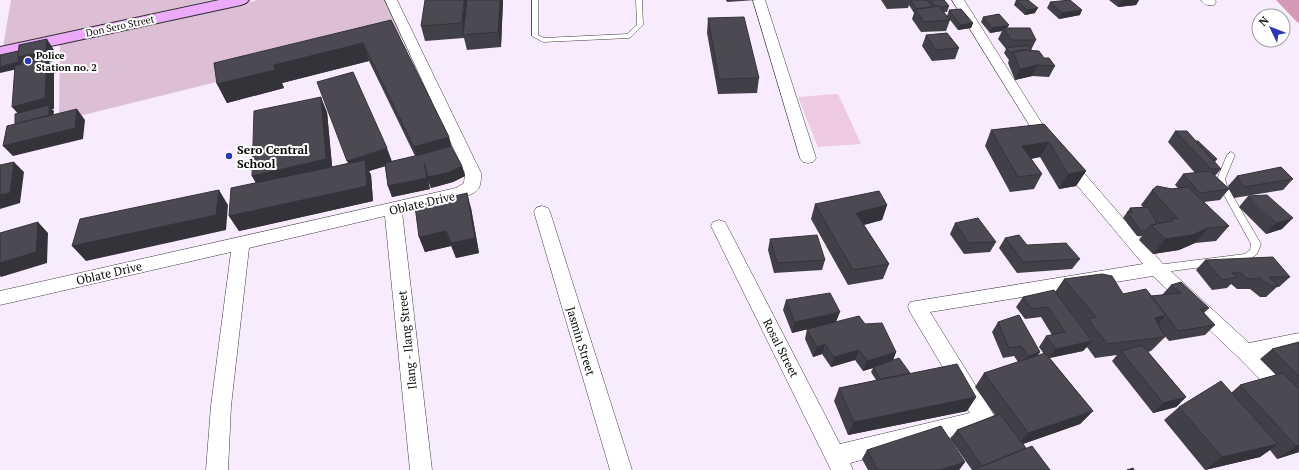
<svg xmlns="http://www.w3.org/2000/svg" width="1299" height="470" font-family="'PT Serif',serif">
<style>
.forest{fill:#d598b6}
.cemetery{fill:#ddbfd5}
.pitch{fill:#edc9e2}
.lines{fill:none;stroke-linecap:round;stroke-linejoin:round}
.lane-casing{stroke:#3e3e3e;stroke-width:1}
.street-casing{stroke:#3e3e3e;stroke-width:1}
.secondary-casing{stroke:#2d2d2d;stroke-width:2}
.lane{fill:#fff;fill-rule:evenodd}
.street{fill:#fff;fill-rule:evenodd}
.secondary{fill:#eeaafa;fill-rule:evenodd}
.wall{fill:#413f47}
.shaded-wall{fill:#35333a}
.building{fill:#4c4953;stroke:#35333a}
.poi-dot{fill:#2d39b2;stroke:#fff;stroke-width:1.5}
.labels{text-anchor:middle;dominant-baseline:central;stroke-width:4;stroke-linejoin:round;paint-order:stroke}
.far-street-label{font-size:10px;fill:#0b0b0b;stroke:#fff}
.far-poi-label{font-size:10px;font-weight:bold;fill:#0b0b0b;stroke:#fff;text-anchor:start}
.poi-label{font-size:12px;font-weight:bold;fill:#0b0b0b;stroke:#fff;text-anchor:start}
.street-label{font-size:12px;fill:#0b0b0b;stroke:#fff}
</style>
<rect width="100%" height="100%" fill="#f9ebfe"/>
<path class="forest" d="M1276,0H1299V23L1297,22Z"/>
<path class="cemetery" d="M11,0H212L3,47Z
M258,0H386L403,36L59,121L60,44Z"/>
<path class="pitch" d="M838,94L861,144L818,147L798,97Z"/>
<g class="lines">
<g class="lane-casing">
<path id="lane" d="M532,0H538V35L544,38L627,34L637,25L636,0H642L643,25L631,37L629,38L543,42L532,36Z
M1231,152L1235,155L1225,179L1227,186L1261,244L1257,254L1247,261L1157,273L1154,272L1152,269L1154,266L1157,265L1245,254L1250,250L1251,244L1219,186L1217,179L1227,155Z"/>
</g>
<g class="street-casing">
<path id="street" d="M385,0H397L481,173C481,178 481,184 479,188C470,201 418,209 402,212L432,470H410L385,216L249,248L231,406L228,470H206L211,406L231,252L0,305V291L456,188L464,183L465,173Z
M753,0H765L816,158L813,162L808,163L803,162L800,158Z
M952,0H964L1048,133L1058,143L1055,146C1047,149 1044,145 1038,139Z
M1201,0H1215L1216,2L1214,5C1209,6 1204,5 1201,0Z
M1065,156L1070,157L1163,264L1249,343L1299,333V349L1264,357L1299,391V414L1292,412L1239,358L1153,276L930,312L992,412L995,419L992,426L850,463L853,470H831L711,226L713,222L719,220L725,222L840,444L970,413L910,312L908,307L910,302L1143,264L1060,165L1057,161L1060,157Z
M542,206L548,208L550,212L632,470H610L534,212L536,208Z"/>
</g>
<g class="secondary-casing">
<path id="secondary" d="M219,0H249L246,3L241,5L0,57V47Z"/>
</g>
<use href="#lane" class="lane"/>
<use href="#street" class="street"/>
<use href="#secondary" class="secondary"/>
</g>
<path class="wall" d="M503,0L501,47L467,50L464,38L425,41L421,26Z
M726,0H756L727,2Z
M881,0H927L928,1V0H944L949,6L947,12H944L950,20L946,31L921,32L912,19L914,13L909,5L908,8L887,9Z
M1016,0H1028L1035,13L1025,15L1014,5Z
M1109,0H1139L1136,5L1118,7Z
M1050,2L1080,15L1059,19L1047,8Z
M949,10L973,23L971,28L958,30L947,16Z
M983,17L1007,28L1036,40L1031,50L1032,51L1055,66L1049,77L1032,76L1015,80L1008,63L1009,60L1004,53L1006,49L998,39L1002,31L990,33L981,22Z
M708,18L759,78L757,93L718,94L707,33Z
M391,20L449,137L451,146L462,166L465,176L453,182L431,188L428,180L430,189L392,197L388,186L385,166L369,171L371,175L373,201L239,231L229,216L256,183L252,176L327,112L332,167L348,163L392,161L415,156L369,61L282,83L284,88L227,103L217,84Z
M926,35L959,48L955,59L932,61L922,46Z
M1044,124L1086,171L1076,186L1059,189L1040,157L1031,159L1042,174L1034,189L1010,192L985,146L991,130Z
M1175,131L1196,141L1217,159L1215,162L1221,169L1215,176L1229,189L1228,186L1237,176L1293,179L1283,190L1234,198L1229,189L1220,200L1204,202L1229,226L1216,241L1195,243L1179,250L1153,254L1139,240L1142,236H1137L1123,218L1130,208L1143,207L1141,205L1152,190L1178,188L1175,185L1183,174L1195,173L1168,142Z
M1248,196L1282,229L1266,234L1239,207Z
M815,204L887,205L882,220L864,225L889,264L883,279L848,285L811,219Z
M471,208L479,253L456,258L451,246L425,252L419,237Z
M955,223L996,242L990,252L964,254L950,234Z
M1005,238L1027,245L1080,259L1072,269L1017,273L999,248Z
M770,239L825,260L822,270L774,273L768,250Z
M1205,260L1290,277L1279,287H1277L1266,297H1260L1250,289H1237L1231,284L1227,288L1212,290L1196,270Z
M1064,279L1123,294L1151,296L1162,295L1171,285L1209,308L1204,313L1215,325L1205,335L1169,341L1164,335L1165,337L1151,351L1148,352L1186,397L1176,407L1153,413L1112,361L1117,355L1095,358L1087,347L1083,351L1050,358L1093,411L1080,424L1023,444L1026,448L1050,470H972L950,439L957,430L995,415L975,387L984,373L1018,362L1014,356L1003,358L992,332L998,322L1040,352L1037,356L1044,354L1039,347L1046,336L1052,335L1041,317L1025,319L1016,307L1023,297L1055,292Z
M786,300L836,322L865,324L896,352L893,361L910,373L976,397L967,411L848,435L834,401L839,388L876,380L871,372L873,368L863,371L855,360L831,367L822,354L813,357L805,339L807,329L816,327L792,333L783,310Z
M1299,342V452L1277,459L1270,450L1260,457L1205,470L1164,420L1179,407L1231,393L1240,385L1276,375L1260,359L1272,349Z
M867,450L965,462L959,470H868L862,459Z"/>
<path class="shaded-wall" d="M464,0H469L464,35L462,23Z
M500,0H503L501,47L498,32Z
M1122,0H1139L1136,5L1118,7Z
M1038,8L1035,13L1025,15L1027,10Z
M1082,10L1080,15L1059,19L1062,13Z
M973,23L971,28L958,30L960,25Z
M1009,25L1006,30L1003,28L1002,31L990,33L992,28Z
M47,39L54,50L53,61L49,62L54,69V109H52L54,111L53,121L21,117L12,107L26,68L22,63V68L0,73V67Z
M363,43L369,61L282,83L284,88L227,103L217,84L274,65Z
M1037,65L1032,76L1015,80L1020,69Z
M321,97L327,112L333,175L261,191L252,176Z
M77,109L85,120L83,139L13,156L3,146Z
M449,137L454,155L462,166L465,176L453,182L431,188L428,180L430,189L392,197L388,186L420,166L414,147Z
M1049,142L1040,157L1014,162L1022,146Z
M387,148L393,164L369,171L371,175L373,201L239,231L229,216L354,176L347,161Z
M14,162L24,172L20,203L0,209V195Z
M1086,171L1076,186L1059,189L1068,174Z
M219,190L228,205L226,230L86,261L72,246Z
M467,193L471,208L479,253L456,258L451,243Z
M887,205L882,220L852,228L856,213Z
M1293,218L1282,229L1266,234L1276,223Z
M38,222L48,233L47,263L1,277L0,276V263Z
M1208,228L1195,243L1179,250L1153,254L1165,239Z
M446,231L451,246L425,252L419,237Z
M840,312L836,322L792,333L795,322Z
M1166,315L1152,330L1155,318Z
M1092,341L1083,351L1048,358L1056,349Z
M825,344L822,354L813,357L817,347Z
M859,350L855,360L831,367L834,357Z
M896,352L892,362L873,367V368L863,371L867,361Z
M1040,352L1033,362L1021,366L1028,356Z
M976,397L967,411L848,435L854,422Z
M1186,397L1176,407L1153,413L1163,403Z
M1093,411L1080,424L1017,446L1028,433Z
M1278,444L1260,457L1205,470L1222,457Z
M1299,445V452L1277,459L1296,446Z
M965,462L959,470H940Z"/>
<path class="building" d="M425,0H464L462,23L421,26Z
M467,0H500L498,32L463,35Z
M910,0H927L933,7L917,9Z
M930,0H944L949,6L940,7L939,6H936Z
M1016,0H1028L1038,8L1027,10Z
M1070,0L1082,10L1062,13L1050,2Z
M939,6L950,20L924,22L915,9Z
M961,9L973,23L960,25L949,10Z
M999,14L1009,25L992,28L983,17Z
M744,17L759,78L719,79L708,18Z
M391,20L449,137L414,147L363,43L274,65L275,70L217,84L214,63Z
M1003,28H1030L1036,40H1012Z
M947,33L959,48L936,50L926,35Z
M47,39L46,51L18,57L19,45Z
M1028,45L1032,51L1024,50L1013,52L1012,54L1006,48Z
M1024,50L1039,51L1044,58H1049L1055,66L1037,65L1020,69L1013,52Z
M18,51V62L0,67V55Z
M47,59L45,98L12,107L15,66Z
M353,72L387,148L347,161L317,82Z
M321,97L326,159L252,176L254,111Z
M49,105V115L15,124V114Z
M77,109L75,128L3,146L7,126Z
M1044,124L1086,171L1068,174L1049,142L1022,146L1042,174L1018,177L991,130Z
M1175,131H1187L1221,169H1211Z
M1196,141H1198L1217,159H1212Z
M451,146L462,166L450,172L428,177L424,163L427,178L388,186L385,163L423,154Z
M365,160L367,186L229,216L231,188Z
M14,162L10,193L0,195V165Z
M1281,167L1293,179L1244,187L1237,176Z
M1210,171L1229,189L1200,193L1183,174Z
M1157,186L1172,189L1188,187L1229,226L1208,228L1192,235L1165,239L1151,225L1173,221L1171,218L1178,219L1152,190Z
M219,190L216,215L72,246L80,219Z
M879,191L887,205L856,213L889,264L853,270L815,204Z
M467,193L475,238L451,243L446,231L419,237L415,206Z
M1267,195L1293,218L1276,223L1248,196Z
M1148,207L1157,224L1151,225L1146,230L1141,231L1127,212L1133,213L1130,208Z
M978,218L996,242L969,243L955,223Z
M38,222L36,252L0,263V233Z
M817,235L825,260L777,263L770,239Z
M1019,235L1027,245L1066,243L1080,259L1023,262L1005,238Z
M1273,257L1290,277H1269L1278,286H1271L1260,278L1248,279L1241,273H1232L1237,277L1222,280L1205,260Z
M1102,274L1112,276L1123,294L1146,289L1166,315L1155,318L1165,337L1107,344L1088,319L1096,317L1064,279Z
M1181,282L1209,308L1200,309L1215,325L1178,331L1151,296L1181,293L1171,285Z
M1054,290L1092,341L1056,349L1046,336L1065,332L1048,307L1032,309L1023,297Z
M830,293L840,312L795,322L786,300Z
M1019,315L1040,352L1028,356L1021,346L1009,348L998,322Z
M859,316L865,324L882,323L896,352L867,361L859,350L834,357L825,344L817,347L807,329Z
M1299,342V376L1272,349Z
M1142,345L1186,397L1163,403L1121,351Z
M1045,353L1093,411L1028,433L984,373Z
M899,358L910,373L880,379L873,367Z
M957,364L976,397L854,422L839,388Z
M1283,373L1299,389V445L1296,446L1240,385Z
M1221,381L1278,444L1222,457L1179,407Z
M1000,414L1026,448L982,466L957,430Z
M941,426L965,462L940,470H878L867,450Z
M1032,446L1050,470H973Z
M1133,468L1134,470H1127Z"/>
<g class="poi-dot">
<circle cx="28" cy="61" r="4"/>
<circle cx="229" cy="156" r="4"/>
</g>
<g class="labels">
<g class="far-street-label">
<text transform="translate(120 26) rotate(-12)">Don Sero Street</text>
</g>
<g class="far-poi-label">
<text x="36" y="55">Police<tspan x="36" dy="12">Station no. 2</tspan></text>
</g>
<g class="poi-label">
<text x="237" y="149">Sero Central<tspan x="237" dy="14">School</tspan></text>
</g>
<g class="street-label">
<text transform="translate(422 203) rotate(-13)">Oblate Drive</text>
<text transform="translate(109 273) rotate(-13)">Oblate Drive</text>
<text transform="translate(407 340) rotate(-96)">Ilang - Ilang Street</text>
<text transform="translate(581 341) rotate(73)">Jasmin Street</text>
<text transform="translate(781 348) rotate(63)">Rosal Street</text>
</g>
</g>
<g transform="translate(1271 28) rotate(313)"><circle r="19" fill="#ffffff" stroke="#9d9d9d"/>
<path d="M0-3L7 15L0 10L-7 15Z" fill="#2d39b2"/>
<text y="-6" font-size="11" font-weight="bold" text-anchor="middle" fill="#0b0b0b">N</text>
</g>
</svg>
